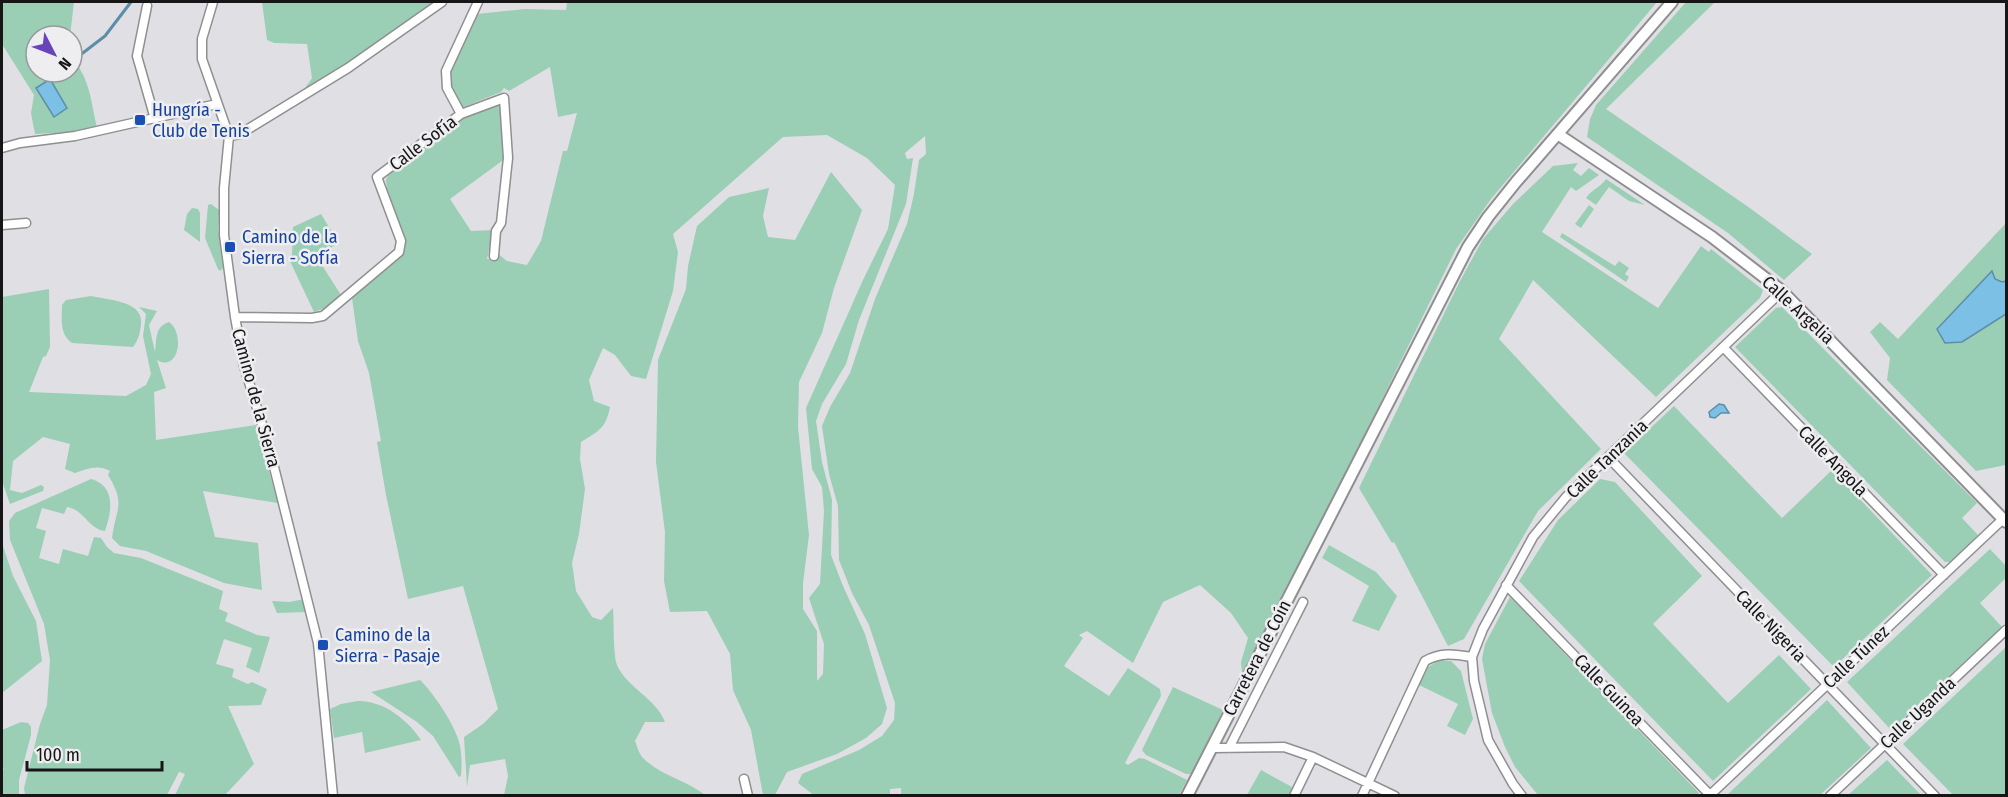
<svg xmlns="http://www.w3.org/2000/svg" width="2008" height="797" font-family="'Fira Sans Condensed',sans-serif">
<style>
.green{fill:#9aceb5}
.water{fill:#7cc1e5;stroke:#5d8ea7;stroke-width:1.5}
.lines{fill:none;stroke-linecap:round;stroke-linejoin:round}
.stream{stroke:#5d8ea7;stroke-width:3}
.minor-casing{stroke:#8f8f92;stroke-width:11}
.tertiary-casing{stroke:#8f8f92;stroke-width:14}
.minor{stroke:#fff;stroke-width:8}
.tertiary{stroke:#fff;stroke-width:10}
.transit-dot{fill:#1a4fb4;stroke:#eeeef1;stroke-width:2}
.labels{text-anchor:middle;dominant-baseline:central;stroke-width:5;stroke-linejoin:round;paint-order:stroke}
.transit-label{font-size:18px;fill:#164399;stroke:#eeeef1;text-anchor:start}
.street-label{font-size:18px;fill:#161617;stroke:#eeeef1}
</style>
<rect width="100%" height="100%" fill="#e0e0e4"/>
<path class="green" d="M2,2H74L70,36H36V72H72V58C90,79 91,101 97,128L74,132L35,134L31,113L34,95L2,44Z
M262,2H433L383,39L303,91L312,78L307,44L274,43L267,40Z
M567,2H1657L1491,199L1456,249L1322,521L1242,673L1241,662L1248,638L1231,613L1200,585L1163,602L1133,663L1087,631L1079,635L1083,638L1064,666L1109,696L1128,668L1160,689L1161,696L1125,763L1128,765L1139,758L1145,759L1187,780L1179,795L901,796V788L890,789V795L815,796L798,783L802,774L859,750L882,736L894,720L895,703L869,625L852,593L839,560L838,506L829,474L822,426L830,407L850,373L875,299L907,224L914,194L919,160L926,154L925,136L905,153L907,159L913,158L906,204L859,320L846,364L822,404L816,421L822,462L832,500L831,555L843,586L865,634L887,708L882,724L866,738L837,754L787,772L775,795H763L751,730L733,690L730,654L707,611L670,612L664,581L665,532L656,462L658,360L686,289L688,266L697,226L729,197L769,188L763,216L768,237L795,240L831,172L862,210L834,288L822,333L799,382L798,427L809,535L803,583V609L817,631V681L823,674L824,644L809,598L820,584L824,511L822,487L812,469L806,408L863,280L888,229L895,185L867,158L827,135L783,137L673,234L678,252L673,291L646,379L631,376L615,355L603,348L589,380L594,401L610,407C606,428 599,431 581,442L580,459L585,489L579,534L572,563L576,591L592,617L601,620L613,608C614,621 613,654 617,665C627,688 656,698 665,722H645L635,741C637,746 639,754 643,758C661,776 686,780 705,795H504L508,776L505,759L470,765L467,787L464,737L483,724L498,709L463,586L408,599L386,495L377,442L381,441L369,373L358,341L352,298L401,256L405,244L387,189L386,180L390,171L416,154L457,121L500,103L506,158L450,199L471,231L493,230L487,259L496,258L498,254L507,261L527,265L541,241L563,151H567L577,113L558,117L550,67L509,91L504,88L501,92L461,108L452,89L449,75L477,14L525,9L566,10Z
M1686,2H1715L1606,109L1747,206L1812,254L1784,280L1728,233L1587,137L1590,119L1596,105Z
M1578,163L1573,170L1581,176L1589,168L1599,175L1576,191L1571,187L1542,232L1658,308L1701,246L1709,252L1711,249L1763,290L1760,298L1656,397L1533,280L1499,339L1601,449L1538,511L1464,639L1448,646L1394,542L1392,543L1359,488L1459,283L1483,239L1513,204L1553,166Z
M1606,179L1645,205L1629,201L1609,187L1596,205L1586,198C1591,190 1601,187 1606,179Z
M211,204L219,210L218,229L223,268L220,271L218,269L205,238L208,205Z
M1589,205L1594,209L1581,228L1575,224Z
M192,208L198,209L200,213V242L184,230L187,214Z
M321,214L338,242L318,259L341,295L326,308L314,312L288,257L292,255L293,227Z
M2006,223V465L1976,471L1887,380L1890,358L1870,332L1880,322L1898,339Z
M1562,233L1615,266L1619,261L1629,268L1625,274L1629,277L1626,282L1560,237Z
M49,289L50,347L46,356L43,357L29,392L126,396L146,385L151,374L143,336L146,314L139,307L157,311L149,325L155,352C157,340 154,327 169,322C185,333 179,373 157,360L166,388L154,392L156,440L256,425L278,503L203,491L215,537L258,543L262,590L224,583L146,551L120,546L112,538C116,508 126,504 108,475L110,471C98,464 87,469 75,473L65,469L70,444L43,437L13,461L10,490L22,493L41,485L44,487L43,491L10,504L2,481V297Z
M91,296C108,300 144,301 141,324C140,333 139,339 133,347L72,343C59,334 62,319 62,305L66,300Z
M1782,307L1977,503L1962,518L1978,535L1950,562H1945L1735,347L1776,308Z
M1674,406L1782,518L1832,470L1932,575L1834,667L1624,453Z
M91,479C116,486 112,511 105,531C88,529 85,510 67,507L64,514L42,508L36,528L46,531L39,558L59,564L63,549L88,556L94,537L101,538L107,547L114,553L141,558L223,591L219,609L228,613L225,621L257,635L270,637L259,673L246,667L252,648L224,639L216,664L234,669L232,677L248,684L252,682L267,689L261,705L228,706L254,764L225,795H175L185,774L179,772L167,795H25L24,788L40,724L47,705L50,660L44,624L10,540L9,521L15,513Z
M1600,479L1615,482L1702,576L1653,624L1728,703L1779,655L1811,689L1713,781L1519,581L1558,520Z
M2,543L13,576L36,621L42,661L2,693Z
M1329,545L1376,572L1397,596L1379,631L1352,621L1369,586L1322,558Z
M1990,549L2006,566V578L1980,603L2002,627L1891,730L1847,682Z
M1510,597L1699,793L1697,795H1538L1515,767L1505,747L1492,713L1482,659L1485,644Z
M305,599L307,612L277,613L272,601L289,602Z
M2006,647V793L2004,796L1953,795L1903,744Z
M1440,660L1451,661L1461,671L1473,719L1465,735L1447,726L1458,704L1419,685L1428,667Z
M420,680C432,691 455,725 459,742C462,752 462,765 461,776L459,777L433,736L417,722L371,692Z
M1173,687L1223,710L1191,774H1186L1146,755L1142,750Z
M1827,700L1871,748L1820,795H1727Z
M358,701C384,701 407,719 421,740L365,753L362,732L334,738L330,709L341,704Z
M21,722L28,723L31,727V735L19,780V795H2V771L4,769L2,767V730Z
M1887,760L1921,795H1848Z
M1261,770L1292,787L1289,795H1247Z"/>
<path class="water" d="M50,79L67,108L54,117L36,88Z
M1992,271L1995,279L2002,282L2006,281V314L1962,342L1945,343L1937,329Z
M1719,404L1724,405L1729,413H1721L1715,418L1710,417L1709,412Z"/>
<g class="lines">
<path class="stream" d="M75,59L105,36L131,2"/>
<g class="minor-casing">
<path id="minor" d="M213,2L202,39V59L229,136L224,188V235L235,317L244,366L269,447L318,643L333,796
M147,6L137,56L155,119
M461,114L447,88L446,71L478,2
M229,136L240,134L348,68L442,2
M2,148L20,143L75,136L217,104
M2,225L26,223
M235,317L312,318L323,316L399,252L401,241L377,177L461,114L504,98L508,158L501,223L496,231L494,256
M1723,347L1944,575
M1608,457L1935,796
M1506,585L1711,796
M1211,748L1284,747L1313,757L1395,796
M1229,748L1303,602
M744,779L748,796
M1294,796L1313,757
M1362,796L1425,661C1441,652 1454,654 1472,657
M1522,796L1513,784L1488,740L1474,681L1472,657L1483,629L1533,537L1566,497L1782,291
M1709,796L2003,519
M1830,796L2006,630"/>
</g>
<g class="tertiary-casing">
<path id="tertiary" d="M1559,135L1712,237L1782,291L2006,522
M1187,796L1468,247L1488,217L1516,182L1672,2"/>
</g>
<use href="#minor" class="minor"/>
<use href="#tertiary" class="tertiary"/>
</g>
<g class="transit-dot">
<rect x="134" y="114" width="12" height="12" rx="3"/>
<rect x="224" y="241" width="12" height="12" rx="3"/>
<rect x="317" y="639" width="12" height="12" rx="3"/>
</g>
<g class="labels">
<g class="transit-label">
<text x="152" y="110">Hungría -<tspan x="152" dy="21">Club de Tenis</tspan></text>
<text x="242" y="237">Camino de la<tspan x="242" dy="21">Sierra - Sofía</tspan></text>
<text x="335" y="635">Camino de la<tspan x="335" dy="21">Sierra - Pasaje</tspan></text>
</g>
<g class="street-label">
<text transform="translate(423 143) rotate(-37)">Calle Sofía</text>
<text transform="translate(1798 310) rotate(43)">Calle Argelia</text>
<text transform="translate(256 398) rotate(75)">Camino de la Sierra</text>
<text transform="translate(1607 459) rotate(-44)">Calle Tanzania</text>
<text transform="translate(1833 461) rotate(46)">Calle Angola</text>
<text transform="translate(1771 626) rotate(46)">Calle Nigeria</text>
<text transform="translate(1856 657) rotate(-43)">Calle Túnez</text>
<text transform="translate(1257 658) rotate(-63)">Carretera de Coín</text>
<text transform="translate(1609 690) rotate(46)">Calle Guinea</text>
<text transform="translate(1918 713) rotate(-43)">Calle Uganda</text>
</g>
</g>
<rect width="2008" height="797" fill="none" stroke="#161617" stroke-width="6"/>
<g transform="translate(54 54) rotate(132)"><circle r="28" fill="#eeeef1" stroke="#98989a" stroke-width="1.5"/>
<path d="M0-4.5L10 22L0 15L-10 22Z" fill="#6843bc"/>
<text y="-9" font-size="16" font-weight="bold" text-anchor="middle" fill="#161617">N</text>
</g>
<path d="M27 761v9h135v-9" fill="none" stroke="#161617" stroke-width="3"/>
<text x="36" y="761" font-size="18" fill="#161617" stroke="#eeeef1" stroke-width="4.5" paint-order="stroke">100 m</text>
</svg>
